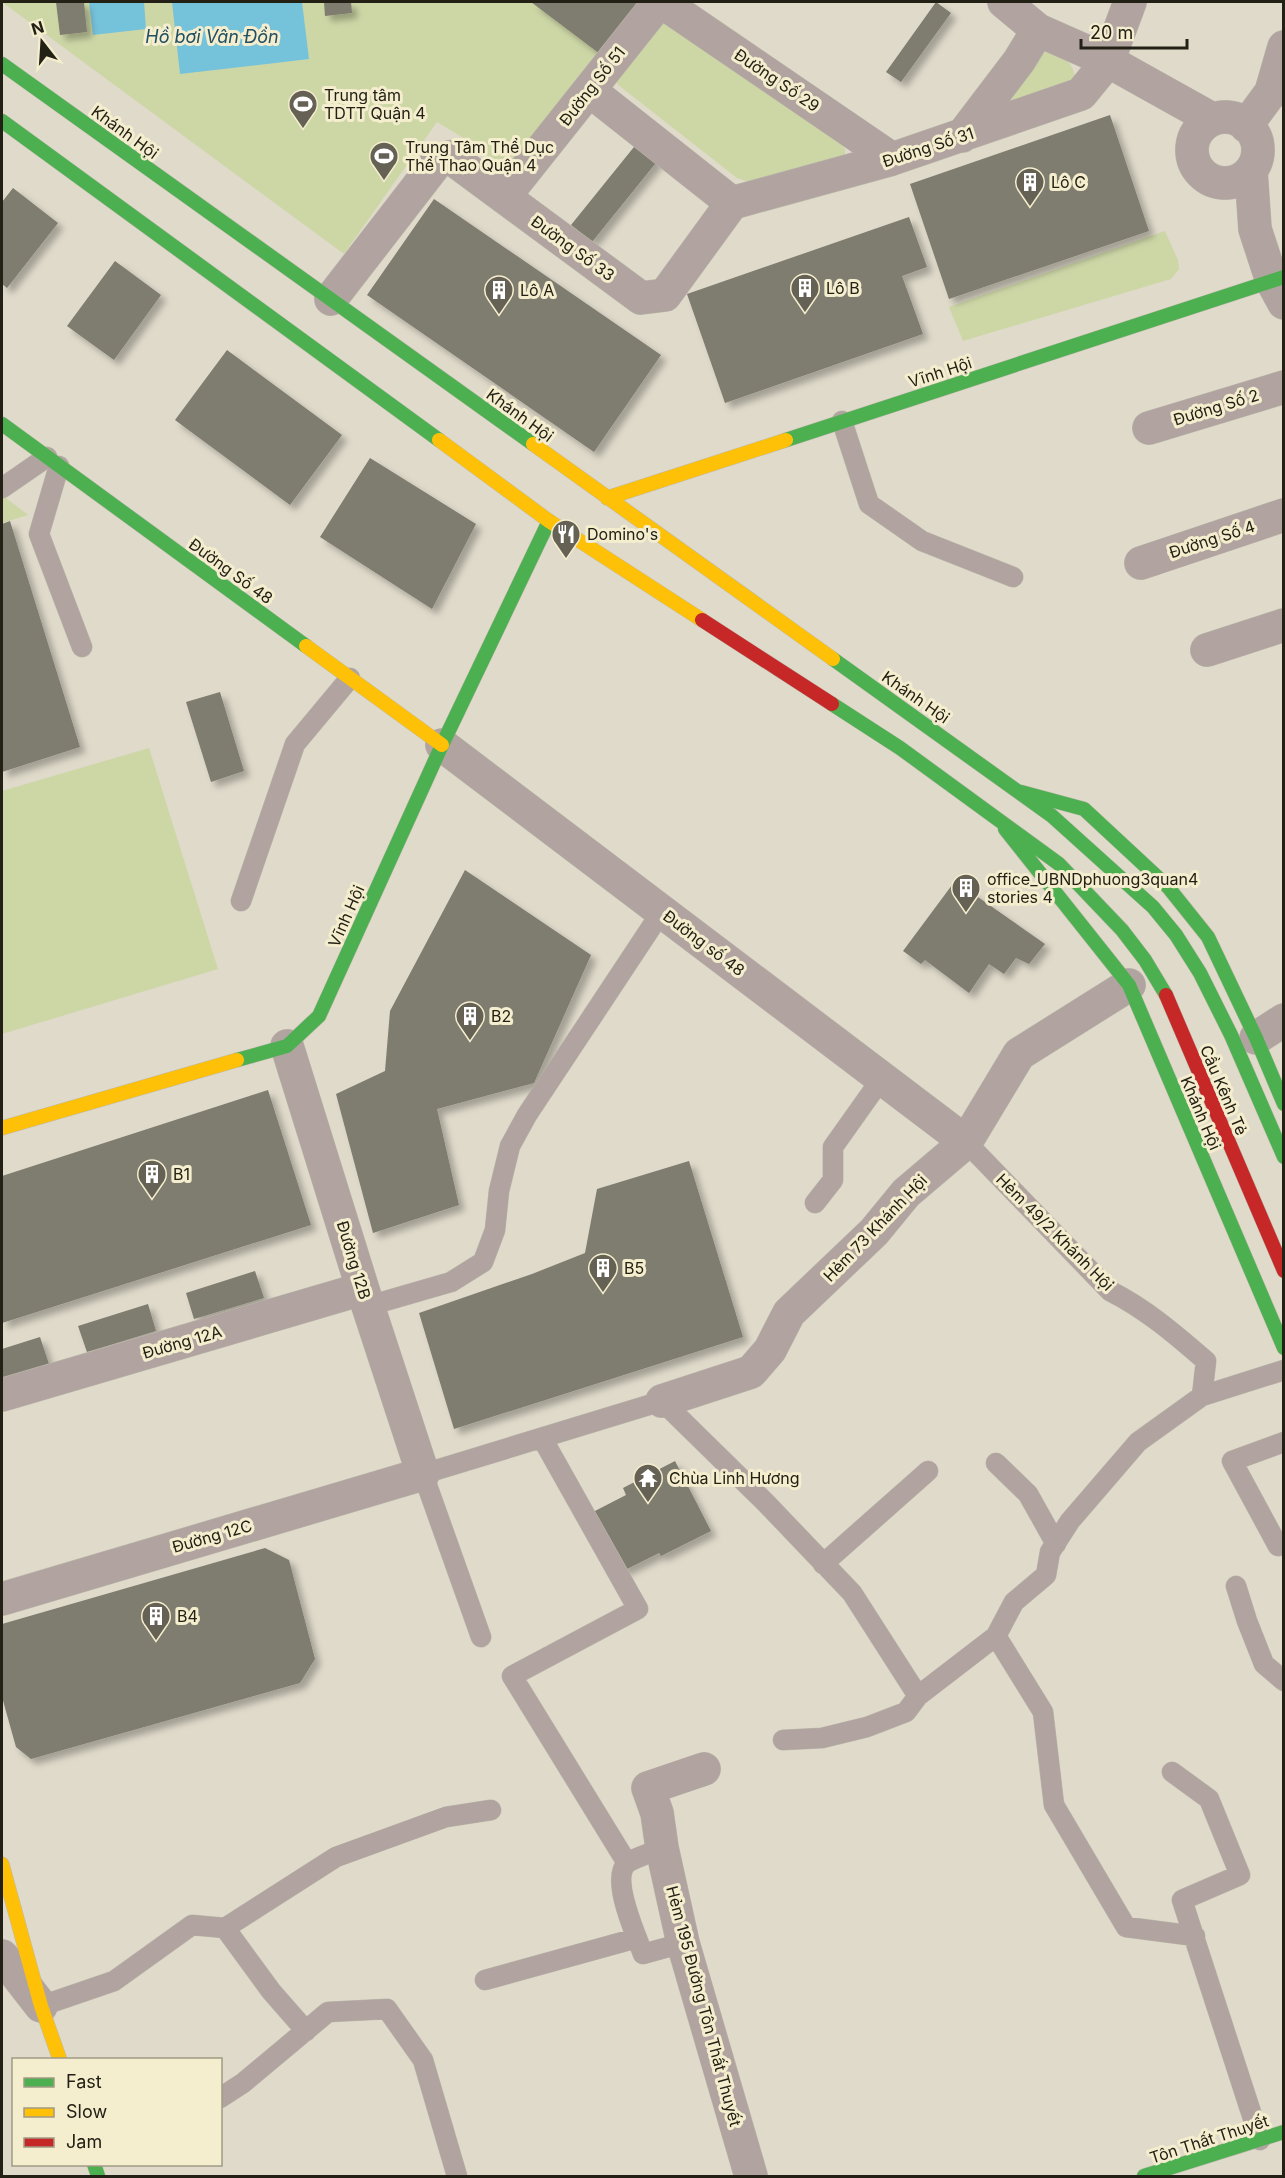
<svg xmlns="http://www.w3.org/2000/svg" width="1285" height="2178" font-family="Inter,sans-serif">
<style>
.green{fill:#cdd7a6}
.water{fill:#75c2db}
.building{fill:#7f7b6f;filter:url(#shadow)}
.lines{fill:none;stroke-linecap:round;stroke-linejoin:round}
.lane-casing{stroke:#bcb8ab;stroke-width:21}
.street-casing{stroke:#bcb8ab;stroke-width:34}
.fast-casing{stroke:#bcb8ab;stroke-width:15}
.slow-casing{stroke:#bcb8ab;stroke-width:15}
.jam-casing{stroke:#bcb8ab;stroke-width:15}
.lane{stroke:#b1a4a0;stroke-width:20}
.street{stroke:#b1a4a0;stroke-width:33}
.fast{stroke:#4caf50;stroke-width:14}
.slow{stroke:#ffc107;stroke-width:14}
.jam{stroke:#c62828;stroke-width:14}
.labels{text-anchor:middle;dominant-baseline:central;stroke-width:6;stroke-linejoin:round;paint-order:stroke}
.street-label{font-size:16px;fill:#232015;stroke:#f4edce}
.poi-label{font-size:16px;fill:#232015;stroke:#f4edce;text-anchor:start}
.water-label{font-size:18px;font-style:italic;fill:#225062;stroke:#f4edce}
</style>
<defs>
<filter id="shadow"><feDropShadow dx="5.5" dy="5.5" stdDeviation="3" flood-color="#0004"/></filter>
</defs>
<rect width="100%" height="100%" fill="#dfdaca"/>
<path class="green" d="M2,2H648L511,174L462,137L437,122L344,254Z
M663,15L841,143L845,149V157L752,183L737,178L617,84L615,75Z
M1043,52C1060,53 1073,60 1075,78L1064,90L998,104Z
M1165,231L1178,260L1179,269L1171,279L963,341L949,307Z
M2,495L28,515L2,523Z
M149,748L218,969L2,1034V791Z"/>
<path class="water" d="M89,2H144L146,29L93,35Z
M172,2H302L309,59L180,74Z"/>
<path class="building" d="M56,2H84L87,32L60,35Z
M324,2H351L352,13L325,16Z
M531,2H641L600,54Z
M936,2L951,13L901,82L886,72Z
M1110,115L1149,231L949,299L910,184Z
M638,142L659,159L592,242L571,225Z
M13,188L58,223L7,288L2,284V202Z
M434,199L661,355L594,452L367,295Z
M909,217L927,267L902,276L923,334L725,403L687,294Z
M115,261L161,295L114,360L67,326Z
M227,350L342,435L290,505L175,420Z
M370,458L476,524L432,609L320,537Z
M10,521L80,747L2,772V524Z
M220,692L244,771L211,782L186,702Z
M465,870L591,955L534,1083L437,1109L459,1205L373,1233L336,1094L385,1071L390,1011Z
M955,881L1045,944L1029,964L1016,958L1004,974L989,964L969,993L925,960L921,964L903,951Z
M268,1090L311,1225L2,1323V1176Z
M689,1161L743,1337L454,1429L419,1313L532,1274L585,1253L597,1189Z
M255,1271L264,1298L194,1319L186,1293Z
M148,1304L156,1331L87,1352L78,1326Z
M40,1337L49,1364L2,1379V1349Z
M675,1461L711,1531L661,1556L659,1553L623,1571L593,1512L626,1495L623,1488Z
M265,1548L289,1560L315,1659L300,1683L31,1759L16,1747L2,1697V1624Z"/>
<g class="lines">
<g class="lane-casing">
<path id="lane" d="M842,421L869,504L922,541L1013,577
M59,466L39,534L82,647
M2,488L47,457
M241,901L295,744L350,678
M966,1142L1110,1291C1146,1309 1176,1335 1206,1361L1202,1396
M815,1203L833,1180V1147L882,1078
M368,1306L451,1282L483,1262L495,1230L499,1191L510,1146L527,1115L662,911
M542,1438L638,1609L512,1676L627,1863
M996,1463L1028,1494L1056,1544
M1278,1546L1232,1461L1284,1442
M823,1564L928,1471
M1236,1586L1247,1621L1264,1664L1284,1681
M996,1636L1043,1712L1054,1805L1126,1927L1195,1936
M481,1637L423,1474L662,1401L765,1502L852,1593L918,1696
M783,1740L822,1738L867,1727L906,1712L918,1696L996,1636L1014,1602L1046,1575L1050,1552L1070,1521L1138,1442L1202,1396L1284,1370
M1172,1772L1209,1799L1240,1875L1182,1900L1260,2140
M662,1848C654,1852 634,1858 627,1863C610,1879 636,1935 643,1954L683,1943
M225,1928L336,1857L446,1817L491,1810
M225,1928L271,1991L306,2031
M485,1980L637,1938
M41,2006L114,1981L192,1925L225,1928
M220,2098L243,2083L328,2012L387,2009L423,2060L457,2176"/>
</g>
<g class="street-casing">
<path id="street" d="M662,2L892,159
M1004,2L1038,30L1108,61L1212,119
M589,90L732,203
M1271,92L1284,47
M1192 150a33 33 0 1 1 66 0a33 33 0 1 1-66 0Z
M1246,126L1271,92L1284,88
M962,136L1019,61L1038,30
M1251,171L1255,229L1272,281L1284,303
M504,197L659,2
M331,299L437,162L450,157L641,298L665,295L732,203L892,159L1081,94L1108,61L1130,2
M1149,428L1284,387
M1141,563L1284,515
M1207,650L1284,625
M442,745L966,1142
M1256,1038L1284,1020
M2,1395L362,1289
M662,1401L751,1372L770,1350L789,1313L874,1232L906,1193L966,1142L1019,1054L1129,985
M2,1599L423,1474L368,1306L287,1046
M704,1769L648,1788L657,1813L662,1848L683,1943L751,2176
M2,1956L41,2006"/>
</g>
<g class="fast-casing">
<path id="fast" d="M2,64L533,444
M2,121L439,440
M2,424L306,646
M786,440L1284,277
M833,659L1052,816L1153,907L1176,935L1200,973L1231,1035L1284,1157
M832,704L900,748L1059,864L1122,930L1145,960L1166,995
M1021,792L1084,809L1168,887L1208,937L1256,1038L1284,1104
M1005,829L1129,985L1284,1348
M237,1060L287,1046L319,1016L442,745L549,521
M94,2164L98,2176
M1144,2176L1284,2132"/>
</g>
<g class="slow-casing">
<path id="slow" d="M439,440L549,521L702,620
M533,444L833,659
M607,498L786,440
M306,646L442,745
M2,1128L237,1060
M2,1864L41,2006L60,2060"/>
</g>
<g class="jam-casing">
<path id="jam" d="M702,620L832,704
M1166,995L1284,1271"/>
</g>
<use href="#lane" class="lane"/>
<use href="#street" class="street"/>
<use href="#fast" class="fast"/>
<use href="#slow" class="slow"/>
<use href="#jam" class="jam"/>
</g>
<defs>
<g id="stadium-pin" transform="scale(1.5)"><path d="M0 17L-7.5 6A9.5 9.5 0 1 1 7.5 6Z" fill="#656154" stroke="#f4edce"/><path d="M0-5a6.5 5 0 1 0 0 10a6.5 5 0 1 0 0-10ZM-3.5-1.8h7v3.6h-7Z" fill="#fff"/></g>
<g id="building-pin" transform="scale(1.5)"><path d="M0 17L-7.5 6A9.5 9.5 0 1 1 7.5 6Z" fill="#656154" stroke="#f4edce"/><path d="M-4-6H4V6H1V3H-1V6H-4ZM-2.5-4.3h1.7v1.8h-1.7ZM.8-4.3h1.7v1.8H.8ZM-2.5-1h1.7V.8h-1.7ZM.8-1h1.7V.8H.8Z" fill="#fff"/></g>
<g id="restaurant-pin" transform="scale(1.5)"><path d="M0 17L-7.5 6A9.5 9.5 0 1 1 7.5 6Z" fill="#656154" stroke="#f4edce"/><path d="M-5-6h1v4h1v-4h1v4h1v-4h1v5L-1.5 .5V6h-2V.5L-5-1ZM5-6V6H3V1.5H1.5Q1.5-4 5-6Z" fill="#fff"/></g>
<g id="temple-pin" transform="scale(1.5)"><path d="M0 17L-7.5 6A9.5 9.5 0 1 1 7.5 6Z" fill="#656154" stroke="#f4edce"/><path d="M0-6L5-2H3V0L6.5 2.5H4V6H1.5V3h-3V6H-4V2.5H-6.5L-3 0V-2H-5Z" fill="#fff"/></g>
</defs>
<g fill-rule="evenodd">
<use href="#stadium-pin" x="303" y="104"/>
<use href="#stadium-pin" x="384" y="156"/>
<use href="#building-pin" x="1030" y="182"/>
<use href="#building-pin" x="805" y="288"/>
<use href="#building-pin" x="499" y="290"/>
<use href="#restaurant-pin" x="566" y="534"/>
<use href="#building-pin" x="966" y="888"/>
<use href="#building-pin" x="470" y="1016"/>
<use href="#building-pin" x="152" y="1174"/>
<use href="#building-pin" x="603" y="1268"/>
<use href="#temple-pin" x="648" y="1478"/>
<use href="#building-pin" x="156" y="1616"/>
</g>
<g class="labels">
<g class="street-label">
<text transform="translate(777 80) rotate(34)">Đường Số 29</text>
<text transform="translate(592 86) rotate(-52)">Đường Số 51</text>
<text transform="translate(125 132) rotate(36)">Khánh Hội</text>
<text transform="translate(928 147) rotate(-18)">Đường Số 31</text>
<text transform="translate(573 248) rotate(36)">Đường Số 33</text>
<text transform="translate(940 372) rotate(-18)">Vĩnh Hội</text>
<text transform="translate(1216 407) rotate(-17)">Đường Số 2</text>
<text transform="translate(520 415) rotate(36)">Khánh Hội</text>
<text transform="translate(1212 539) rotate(-18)">Đường Số 4</text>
<text transform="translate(231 571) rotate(36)">Đường Số 48</text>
<text transform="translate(916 697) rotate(35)">Khánh Hội</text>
<text transform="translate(346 916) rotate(-66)">Vĩnh Hội</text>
<text transform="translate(704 943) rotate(37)">Đường số 48</text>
<text transform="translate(1224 1090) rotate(67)">Cầu Kênh Tẻ</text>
<text transform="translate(1201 1113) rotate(67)">Khánh Hội</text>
<text transform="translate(875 1228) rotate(-46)">Hẻm 73 Khánh Hội</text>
<text transform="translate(1055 1232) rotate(45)">Hẻm 49/2 Khánh Hội</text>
<text transform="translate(354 1260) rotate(73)">Đường 12B</text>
<text transform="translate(182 1342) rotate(-16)">Đường 12A</text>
<text transform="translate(212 1536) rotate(-16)">Đường 12C</text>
<text transform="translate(704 2006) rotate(75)">Hẻm 195 Đường Tôn Thất Thuyết</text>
<text transform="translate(1209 2139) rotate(-18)">Tôn Thất Thuyết</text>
</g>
<g class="poi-label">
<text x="324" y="95">Trung tâm<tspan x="324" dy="18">TDTT Quận 4</tspan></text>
<text x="405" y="147">Trung Tâm Thể Dục<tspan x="405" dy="18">Thể Thao Quận 4</tspan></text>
<text x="1051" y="182">Lô C</text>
<text x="826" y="288">Lô B</text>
<text x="520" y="290">Lô A</text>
<text x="587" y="534">Domino's</text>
<text x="987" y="879">office_UBNDphuong3quan4<tspan x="987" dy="18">stories 4</tspan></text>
<text x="491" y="1016">B2</text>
<text x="173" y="1174">B1</text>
<text x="624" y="1268">B5</text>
<text x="669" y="1478">Chùa Linh Hương</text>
<text x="177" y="1616">B4</text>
</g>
<g class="water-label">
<text x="212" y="36">Hồ bơi Vân Đồn</text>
</g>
</g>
<rect width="1285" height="2178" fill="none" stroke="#232015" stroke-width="6"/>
<rect x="12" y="2058" width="210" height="108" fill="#f4edce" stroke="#a09b84" stroke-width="1.5"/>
<rect x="24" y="2078" width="30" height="9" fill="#4caf50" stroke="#a09b84" stroke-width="1.5"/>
<text x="66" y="2088" font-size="18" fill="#232015">Fast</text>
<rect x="24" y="2108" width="30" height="9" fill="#ffc107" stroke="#a09b84" stroke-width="1.5"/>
<text x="66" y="2118" font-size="18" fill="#232015">Slow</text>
<rect x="24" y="2138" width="30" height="9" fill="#c62828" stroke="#a09b84" stroke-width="1.5"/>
<text x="66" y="2148" font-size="18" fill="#232015">Jam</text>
<g transform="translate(42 42) rotate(343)" stroke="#f4edce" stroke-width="4.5" paint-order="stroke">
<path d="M0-4.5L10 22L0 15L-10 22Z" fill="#232015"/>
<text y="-9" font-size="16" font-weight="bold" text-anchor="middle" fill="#232015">N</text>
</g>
<path d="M1081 39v9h106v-9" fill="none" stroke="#232015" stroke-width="3"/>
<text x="1090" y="39" font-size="18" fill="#232015" stroke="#f4edce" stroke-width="4.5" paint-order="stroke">20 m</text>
</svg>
